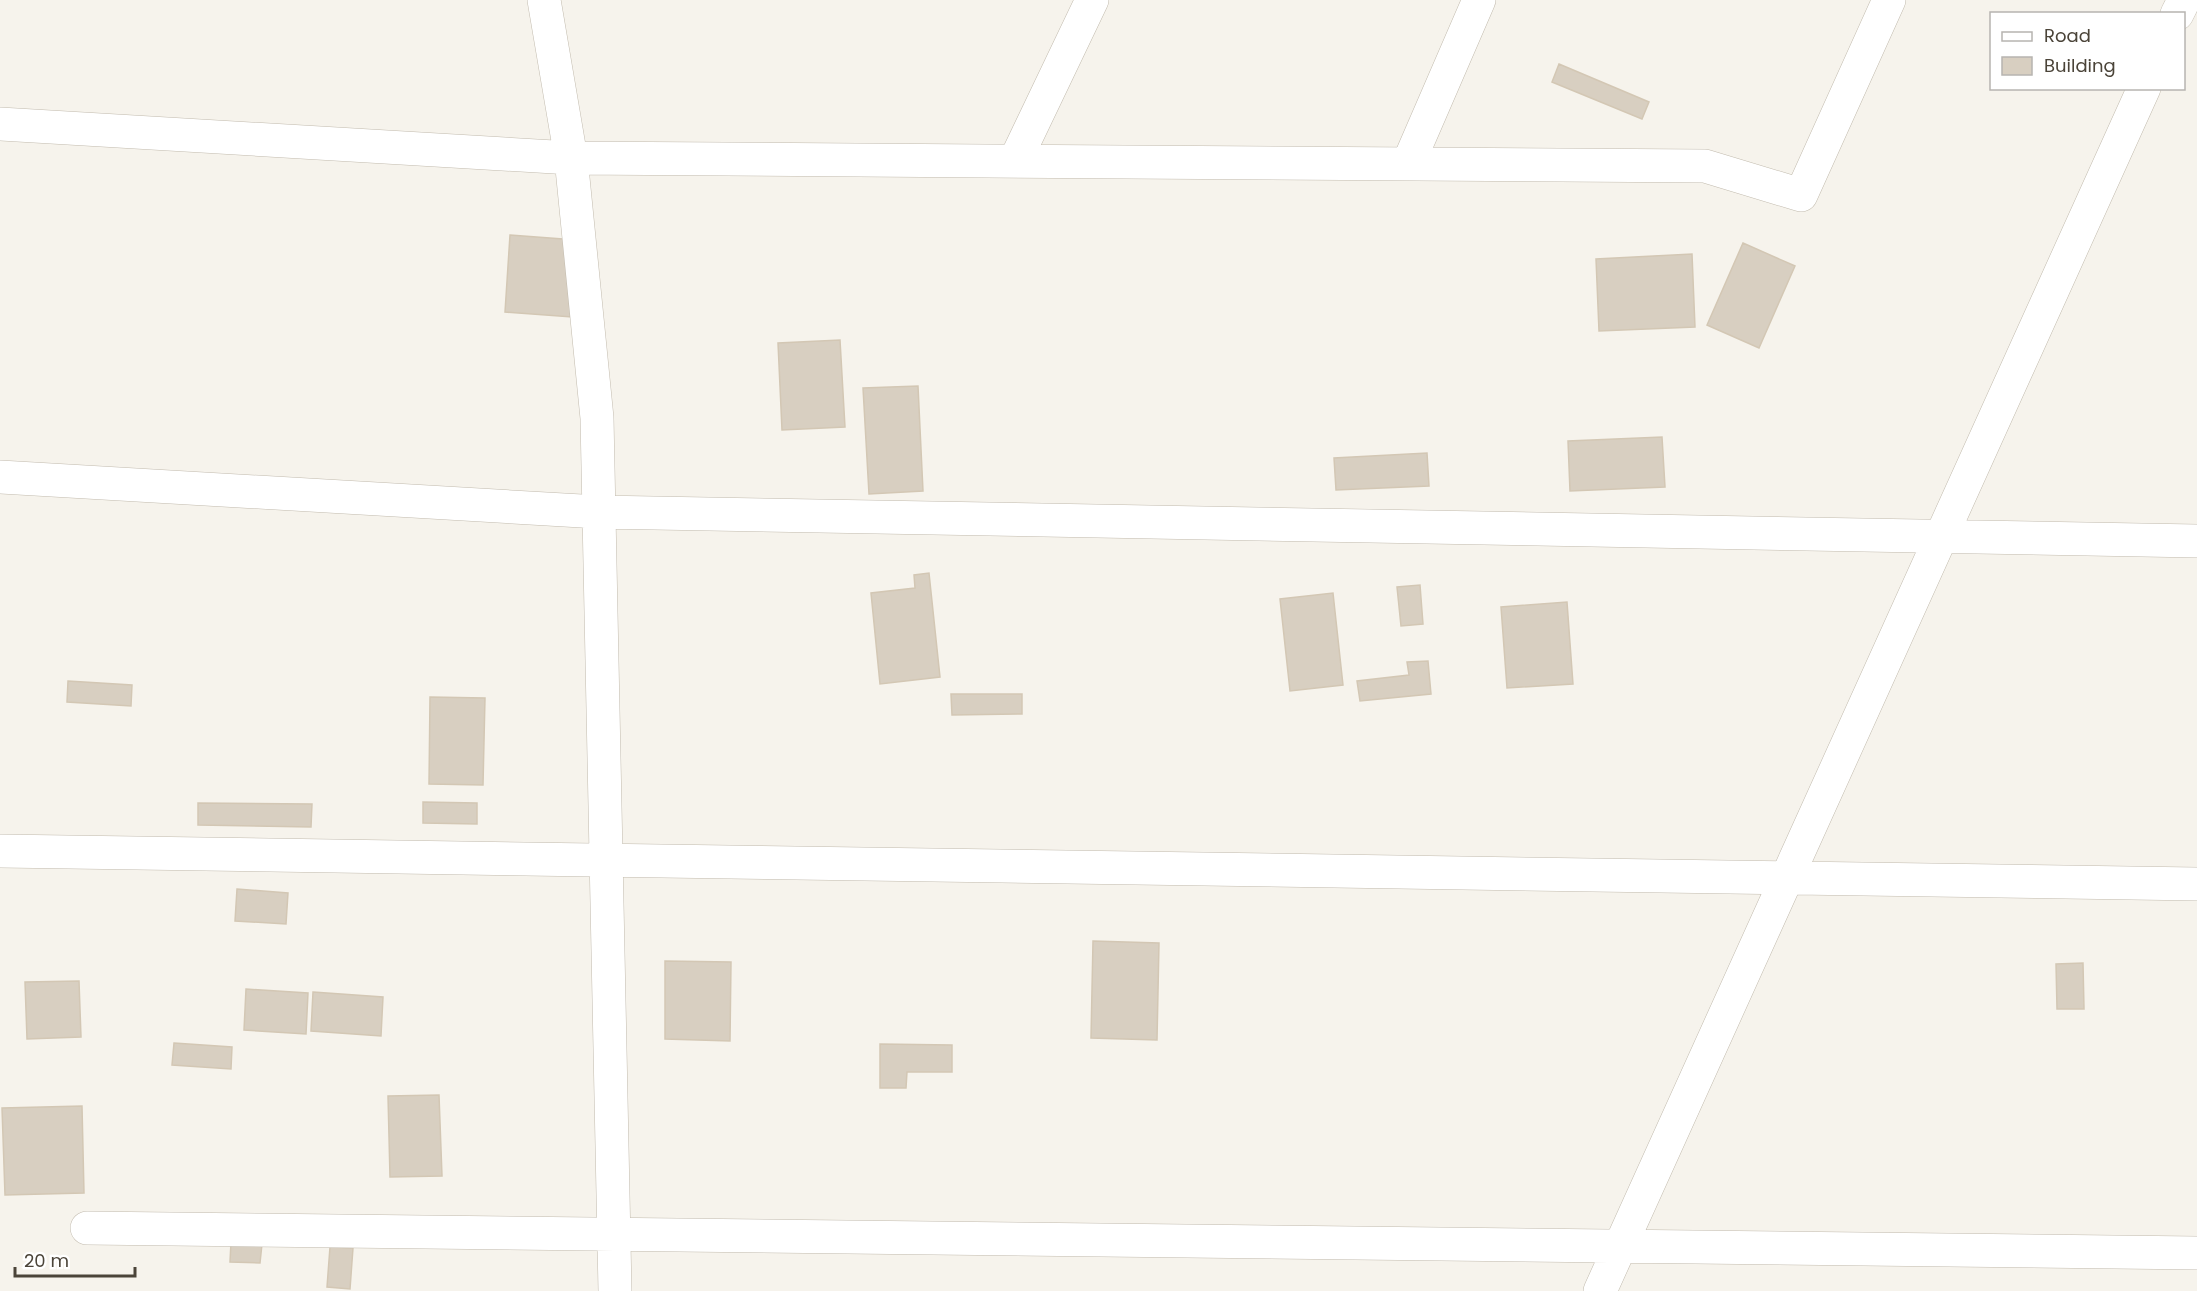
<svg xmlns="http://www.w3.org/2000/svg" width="2197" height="1291" font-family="Poppins,sans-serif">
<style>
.building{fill:#d8cfc1;stroke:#d3c7b4;stroke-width:1.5}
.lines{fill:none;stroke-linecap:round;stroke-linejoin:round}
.street-casing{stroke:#c2bbae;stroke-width:34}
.street{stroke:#fff;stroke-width:33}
</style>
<rect width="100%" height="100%" fill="#f6f3ec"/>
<path class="building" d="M1559,64L1649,102L1642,119L1552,82Z
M510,235L576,240L572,317L505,312Z
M1743,243L1795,266L1759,348L1707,325Z
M1692,254L1695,327L1599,331L1596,259Z
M840,340L845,427L782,430L778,343Z
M918,386L923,491L869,494L863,388Z
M1662,437L1665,487L1570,491L1568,441Z
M1427,453L1429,486L1336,490L1334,458Z
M929,573L940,677L880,684L871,593L915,588L914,575Z
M1420,585L1423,624L1401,626L1397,587Z
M1333,593L1343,685L1290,691L1280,599Z
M1567,602L1573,684L1507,688L1501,607Z
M1428,661L1431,694L1360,701L1357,681L1409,675L1407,662Z
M68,681L132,685L131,706L67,702Z
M951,694H1022V714L952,715Z
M430,697L485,698L483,785L429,784Z
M423,802L477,803V824L423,823Z
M198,803L312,804L311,827L198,825Z
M237,889L288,893L286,924L235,921Z
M1093,941L1159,943L1157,1040L1091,1038Z
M665,961L731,962L730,1041L665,1039Z
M2083,963L2084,1009H2057L2056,964Z
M79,981L81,1037L27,1039L25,982Z
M246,989L308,993L306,1034L244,1030Z
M313,992L383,997L381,1036L311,1031Z
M174,1043L232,1047L231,1069L172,1065Z
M880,1044L952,1045V1072H907L906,1088H880Z
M439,1095L442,1176L390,1177L388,1096Z
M82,1106L84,1193L5,1195L2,1108Z
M231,1242L262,1244L260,1263L230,1262Z
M330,1247L353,1248L350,1289L327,1287Z"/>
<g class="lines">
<g class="street-casing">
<path id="street" d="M544,0L571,158L597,418L615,1291
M2177,14L2184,0
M0,124L571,158L1705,166L1801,195L1889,0
M1015,161L1092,0
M1408,164L1479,0
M0,477L599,512L2197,541
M0,851L2197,884
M87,1228L2197,1253
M1600,1291L2144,88"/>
</g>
<use href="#street" class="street"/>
</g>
<rect x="1990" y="12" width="195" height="78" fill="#ffffff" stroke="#b7b4b0" stroke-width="1.5"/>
<rect x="2002" y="32" width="30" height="9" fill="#ffffff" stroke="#b7b4b0" stroke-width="1.5"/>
<text x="2044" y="42" font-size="18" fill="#4b4439">Road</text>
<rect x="2002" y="57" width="30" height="18" fill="#d8cfc1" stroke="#b7b4b0" stroke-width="1.5"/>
<text x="2044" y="72" font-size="18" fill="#4b4439">Building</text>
<path d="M15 1267v9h120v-9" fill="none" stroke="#4b4439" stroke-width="3"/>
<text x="24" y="1267" font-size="18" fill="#4b4439" stroke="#ffffff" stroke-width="4.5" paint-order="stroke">20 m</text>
</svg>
